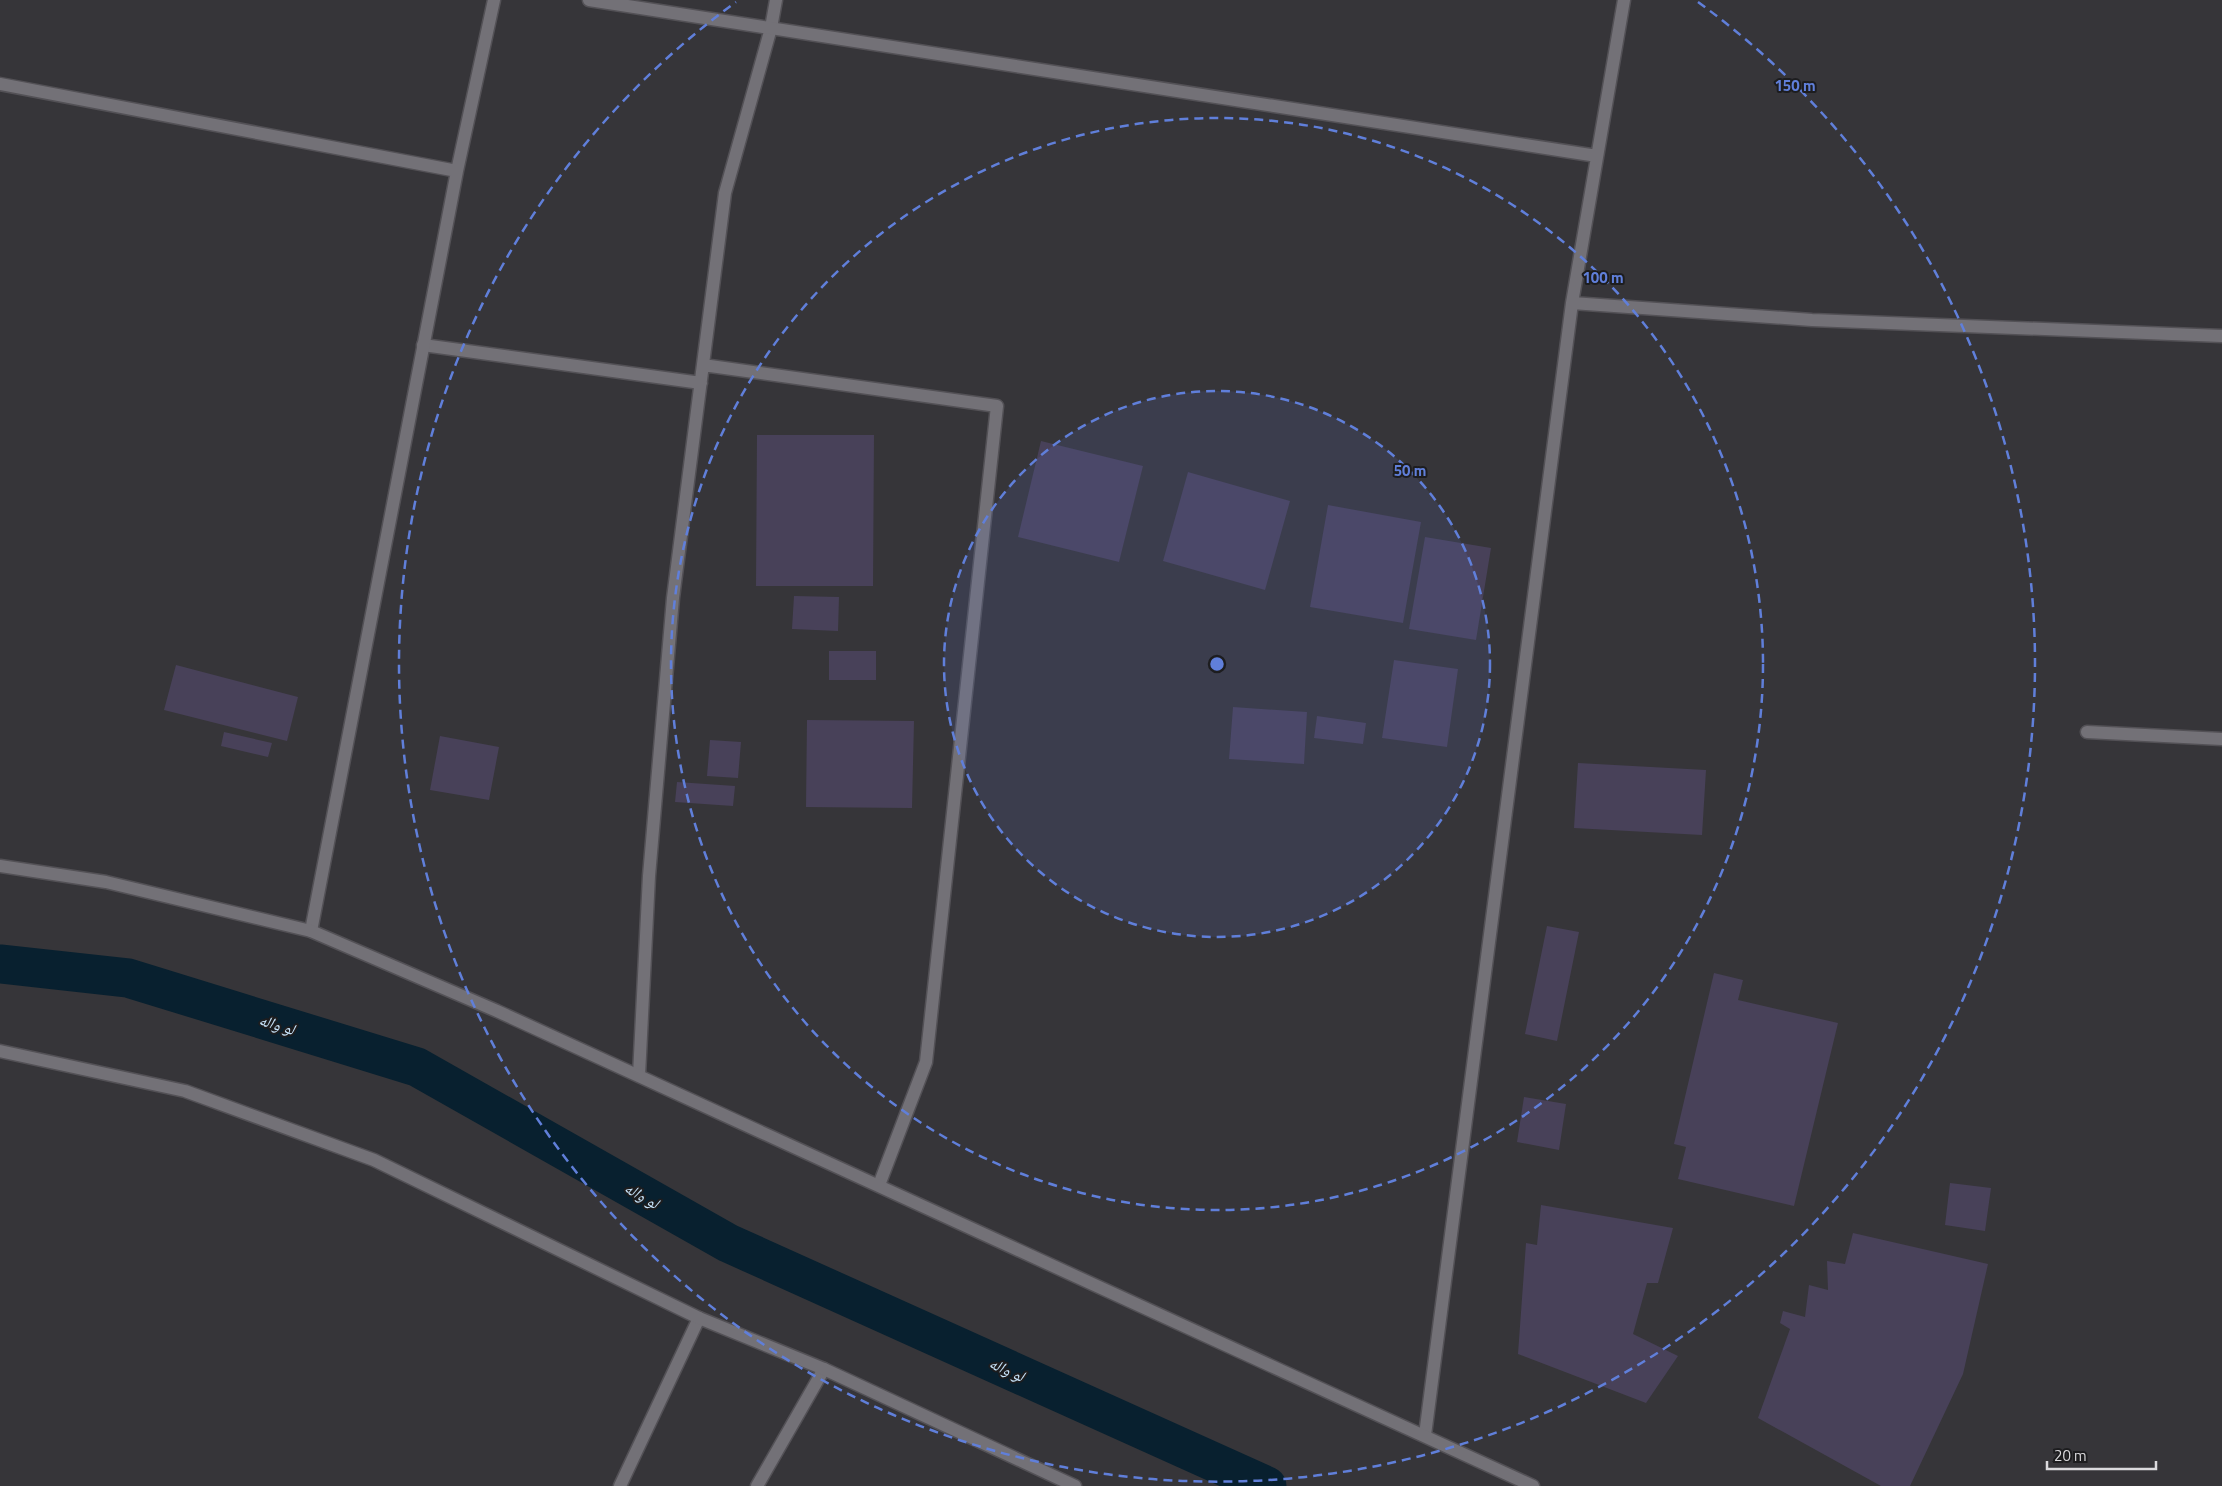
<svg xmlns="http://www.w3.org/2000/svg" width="2222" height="1486" font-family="'Titillium Web','Noto Naskh Arabic',sans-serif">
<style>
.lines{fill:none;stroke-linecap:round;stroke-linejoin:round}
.canal{stroke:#08202f;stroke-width:39}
.building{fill:#484159}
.service-casing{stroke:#535156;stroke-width:15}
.minor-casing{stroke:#535156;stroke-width:15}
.tertiary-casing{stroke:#535156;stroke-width:15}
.service{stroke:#737177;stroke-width:12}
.minor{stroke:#737177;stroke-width:12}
.tertiary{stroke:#737177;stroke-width:12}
.ring{fill:none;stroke:#607fda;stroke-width:2.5;stroke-dasharray:9 6}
.labels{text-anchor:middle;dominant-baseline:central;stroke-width:4;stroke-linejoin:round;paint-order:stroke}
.water-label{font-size:16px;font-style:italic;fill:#c8e4fa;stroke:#1d1d1f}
.centre{fill:#607fda;stroke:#1d1d1f;stroke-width:2.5}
.ring-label{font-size:15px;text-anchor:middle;font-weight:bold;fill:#607fda;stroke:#1d1d1f;stroke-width:4;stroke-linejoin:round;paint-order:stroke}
</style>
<rect width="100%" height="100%" fill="#363539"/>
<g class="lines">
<path class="canal" d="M0,964L128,978L417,1067L728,1243L1267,1486"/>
</g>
<path class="building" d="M757,435H874L873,586H756Z
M1041,441L1143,466L1119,562L1018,537Z
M1188,472L1290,501L1265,590L1163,561Z
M1328,505L1421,522L1403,623L1310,607Z
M1425,537L1491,548L1476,640L1409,629Z
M794,596L839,597L838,631L792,629Z
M829,651H876V680H829Z
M1394,660L1458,669L1447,747L1382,738Z
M176,665L298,697L287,741L164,710Z
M1233,707L1307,712L1304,764L1229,759Z
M1317,716L1366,723L1363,744L1314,738Z
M807,720L914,721L912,808L806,807Z
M224,732L272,743L268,757L221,746Z
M440,736L499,747L489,800L430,790Z
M710,740L741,742L738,778L707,776Z
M1578,763L1706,770L1702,835L1574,828Z
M677,782L735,786L733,806L675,802Z
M1547,926L1579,932L1557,1041L1525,1034Z
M1714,973L1743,980L1738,1000L1838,1023L1794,1206L1678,1179L1686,1147L1674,1144Z
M1524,1097L1566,1104L1559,1150L1517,1142Z
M1950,1183L1991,1188L1985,1231L1945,1225Z
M1541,1205L1673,1228L1658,1283H1647L1633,1334L1678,1356L1646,1403L1518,1354L1526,1243L1537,1245Z
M1853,1233L1988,1264L1963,1374L1910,1486H1881L1758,1418L1790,1329L1780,1323L1783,1311L1805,1317L1809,1285L1828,1290L1827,1261L1845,1264Z"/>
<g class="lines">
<g class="service-casing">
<path id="service" d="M423,345L701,383
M703,365L997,406L926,1062L879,1185
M639,1075L649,876L673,598L725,193L771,28L776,0"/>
</g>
<g class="minor-casing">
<path id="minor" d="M589,0L1597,156
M0,84L457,171
M1572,303L1812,320L2222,336
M2087,732L2222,739
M311,931L457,171L494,0
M1425,1435L1572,303L1624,0
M620,1486L699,1318
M757,1486L824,1369"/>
</g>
<g class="tertiary-casing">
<path id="tertiary" d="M0,866L106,882L311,931L497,1011L1533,1486
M0,1051L185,1091L374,1160L699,1318L824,1369L1075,1486"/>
</g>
<use href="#service" class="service"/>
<use href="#minor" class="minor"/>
<use href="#tertiary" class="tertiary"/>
</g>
<circle cx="1217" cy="664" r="273" fill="#607fda" fill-opacity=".12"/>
<g class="ring">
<circle cx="1217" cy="664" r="273"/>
<circle cx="1217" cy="664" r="546"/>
<path d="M1698 2A818 818 0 1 1 736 2"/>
</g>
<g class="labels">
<g class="water-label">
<text transform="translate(277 1024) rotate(17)">لو واله</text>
<text transform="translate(642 1195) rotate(30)">لو واله</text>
<text transform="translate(1007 1369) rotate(24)">لو واله</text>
</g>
</g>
<circle cx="1217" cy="664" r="8" class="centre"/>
<g class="ring-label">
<text x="1795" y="91">150 m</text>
<text x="1603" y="283">100 m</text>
<text x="1410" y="476">50 m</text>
</g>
<path d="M2047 1461v8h109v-8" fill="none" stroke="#dbdadd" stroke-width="2.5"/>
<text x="2054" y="1461" font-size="15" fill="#dbdadd" stroke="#1d1d1f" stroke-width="4" paint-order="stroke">20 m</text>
</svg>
